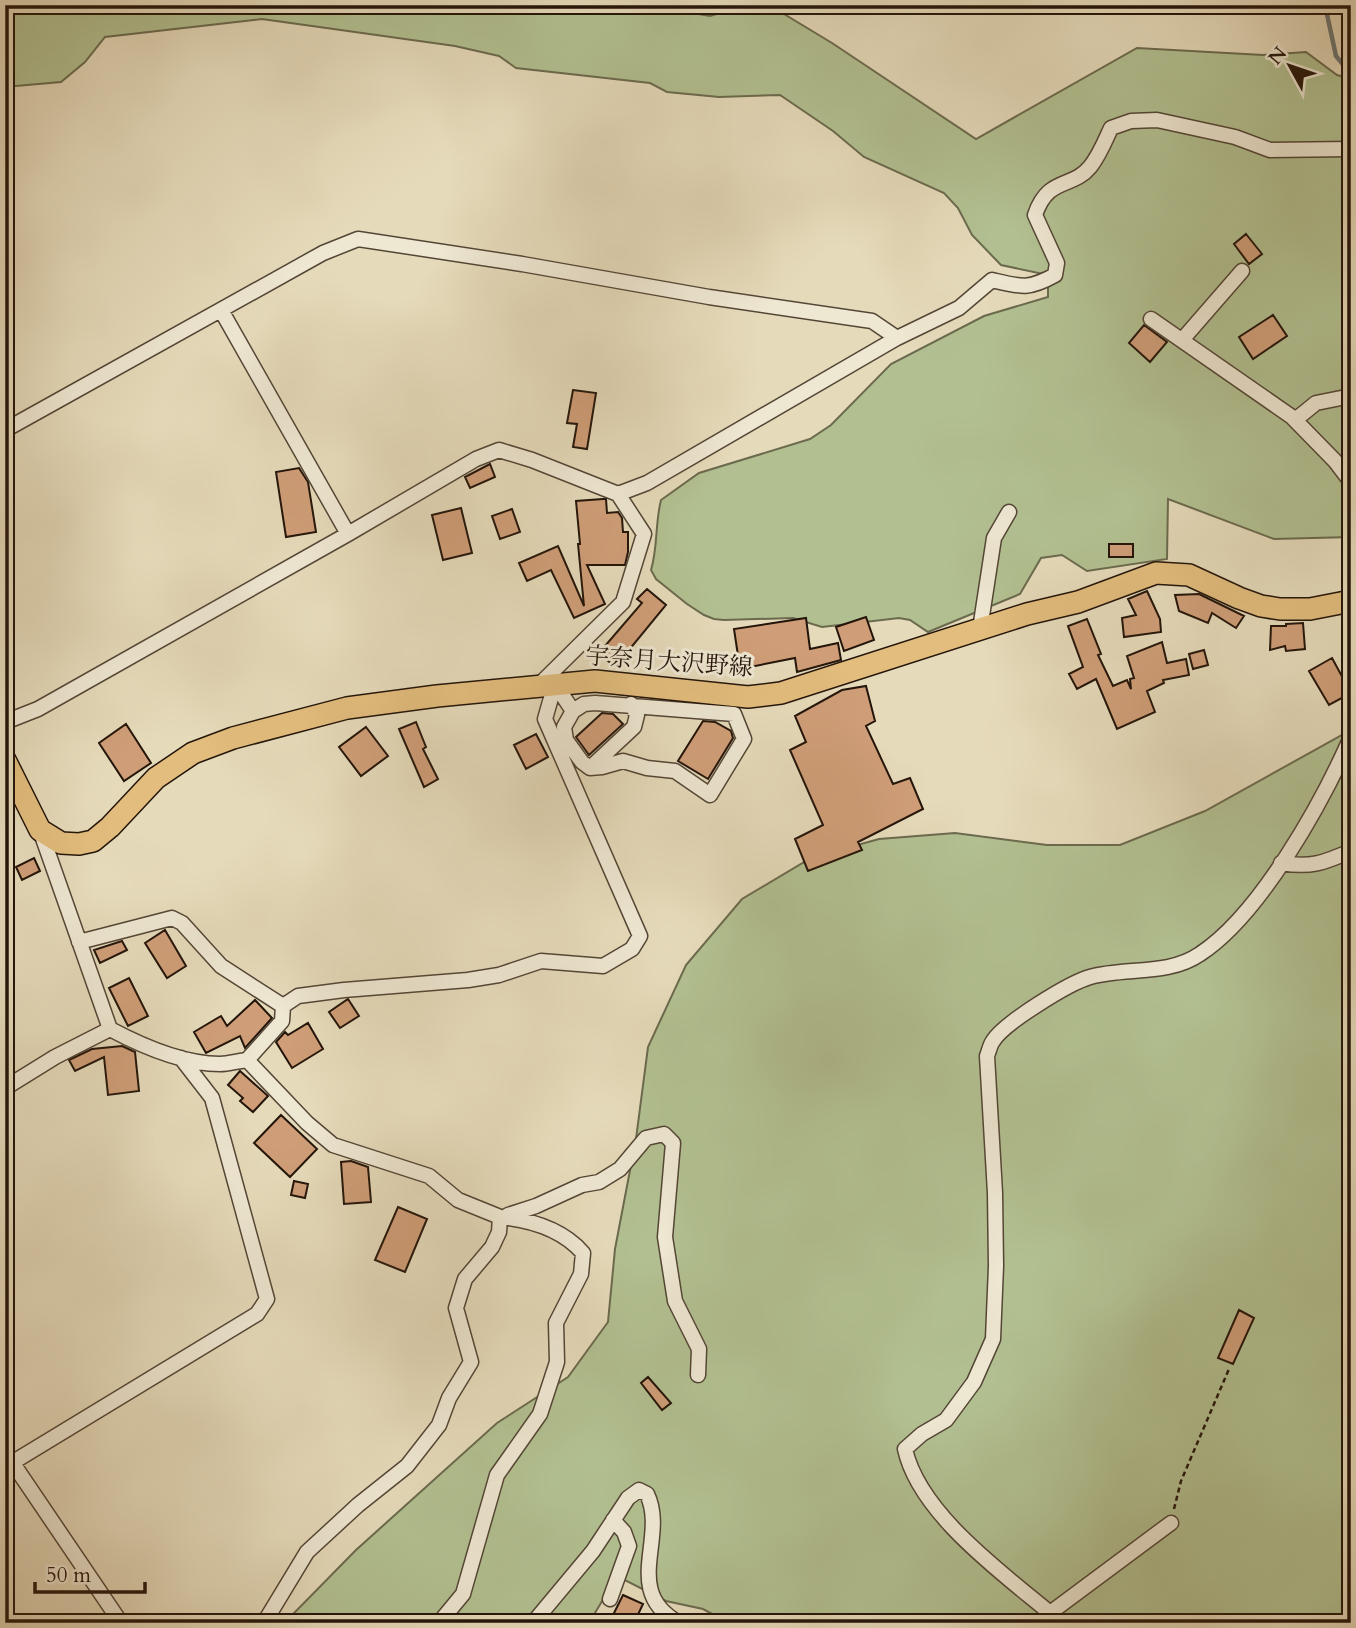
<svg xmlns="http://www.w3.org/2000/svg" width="1356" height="1628" font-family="Cardo,'Noto Serif JP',serif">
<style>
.green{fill:#b2c091;stroke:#6b6a4e;stroke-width:2}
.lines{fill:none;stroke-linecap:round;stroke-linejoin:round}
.stream{stroke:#6b7774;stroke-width:4.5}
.building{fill:#cf9e78;stroke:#24150a;stroke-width:2}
.minor-casing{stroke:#544636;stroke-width:17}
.primary-casing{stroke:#24150a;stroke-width:24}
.path{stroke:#24150a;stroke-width:2.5;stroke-dasharray:5 3.5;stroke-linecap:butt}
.minor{stroke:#eee7d2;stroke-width:14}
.primary{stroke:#e2bd7d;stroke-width:21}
.labels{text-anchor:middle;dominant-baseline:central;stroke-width:6;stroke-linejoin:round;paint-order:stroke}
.street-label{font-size:24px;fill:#24150a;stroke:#eee7d2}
</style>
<rect width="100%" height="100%" fill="#e5daba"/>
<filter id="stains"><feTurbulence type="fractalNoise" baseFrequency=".00286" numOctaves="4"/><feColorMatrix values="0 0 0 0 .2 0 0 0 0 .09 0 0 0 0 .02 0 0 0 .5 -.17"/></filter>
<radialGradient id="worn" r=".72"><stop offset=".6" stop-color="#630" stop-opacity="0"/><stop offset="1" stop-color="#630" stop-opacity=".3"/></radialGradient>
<path class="green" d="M5,5H644L710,16L747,5H769L832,43L976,139L1137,48L1263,55L1306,52L1337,75L1351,79V537L1274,539L1168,499L1167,559L1087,571L1062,555L1041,558L1020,594L928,632L910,620L899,618L822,627L793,618L724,620L714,619L704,615L687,604L656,579L651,570C658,547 655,523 661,500L699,473L810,439L831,425L891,364L984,316L1048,297V275L1001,265L972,235L958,208L944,193L864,157L833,131L780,95L719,97L667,92L650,83L516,68L499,56L455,46L262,19L105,37L85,62L61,82L5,87Z
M1351,730V1623H729L703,1609L666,1601L617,1576L589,1623H288L293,1614L356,1550L497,1423L568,1377L608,1322L615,1249L636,1139L648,1047L686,965L742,899L811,858L879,839L955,833L1047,845H1120L1205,811Z"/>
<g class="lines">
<path class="stream" d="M690,5L716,9L726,5
M1325,5L1336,56L1351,74"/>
</g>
<path class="building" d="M1246,234L1262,254L1249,264L1234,244Z
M1273,315L1287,336L1253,359L1239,337Z
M1144,325L1167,342L1150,362L1129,343Z
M573,390L596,393L587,449L573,447L577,424L567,423Z
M490,464L495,477L470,488L465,477Z
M299,468L308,482L316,532L286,537L276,472Z
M603,499H606L607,513L618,512L622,518L623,532H628V552L625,565H587L605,604L574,618L551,570L527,581L519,563L558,546L584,606L578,544H580L576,501Z
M461,508L472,553L443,560L432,515Z
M512,509L520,532L500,539L492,516Z
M1109,544H1133V557H1109Z
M647,589L666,605L615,667L599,653L642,603L637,599Z
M1147,591L1160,619L1161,632L1124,637L1122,618L1136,615L1128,599Z
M1199,594L1244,616L1236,628L1212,613L1208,623L1179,611L1175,595Z
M866,617L874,640L844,651L836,627Z
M806,618L810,649L838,643L841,660L797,672L795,658L740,669L734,629Z
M1087,619L1101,654L1098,655L1113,686L1127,680L1131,689L1130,679L1134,678L1127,656L1162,642L1167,663L1186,659L1189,675L1163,680L1164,683L1147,691L1155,712L1117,729L1096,679L1077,689L1069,674L1083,667L1068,626Z
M1303,623L1305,649L1286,651L1285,646L1270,650L1271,626H1286V624Z
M1204,650L1208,665L1193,669L1189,654Z
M1332,658L1351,693L1329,705L1309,671Z
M866,686L875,721L866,726L893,784L910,778L923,809L858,842L862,850L808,871L795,839L823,825L790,750L806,742L795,716L842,690Z
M602,713L613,714L623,724L589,755L576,737Z
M703,721L715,722L731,731L733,738L708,779L678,761Z
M416,722L426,747L423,749L438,779L424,787L399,729Z
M126,724L151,763L124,781L99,743Z
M366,727L388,756L361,776L339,747Z
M536,734L548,757L526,769L514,745Z
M34,858L40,871L22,880L16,867Z
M165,930L186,966L167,978L145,943Z
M122,941L127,950L100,963L94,950Z
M129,978L148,1016L128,1026L109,988Z
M348,999L359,1016L340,1028L329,1012Z
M255,1000L272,1018L245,1048L240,1036L206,1053L194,1032L221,1016L227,1026Z
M308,1023L323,1049L292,1068L276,1042L285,1032L288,1035Z
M122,1046L135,1052L139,1091L108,1095L104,1057L75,1071L69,1060L92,1049Z
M240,1071L268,1096L253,1112L240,1101L243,1098L228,1085Z
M281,1115L317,1149L290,1177L254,1143Z
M351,1161L368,1167L371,1202L344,1204L341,1162Z
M294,1181L308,1184L305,1198L291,1195Z
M398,1207L427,1219L405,1272L375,1260Z
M1239,1310L1254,1318L1233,1364L1218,1358Z
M648,1377L671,1403L662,1410L641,1383Z
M623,1595L643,1604L634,1623H609Z"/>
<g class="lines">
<g class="minor-casing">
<path id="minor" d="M221,310L348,534
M1151,319L1292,417L1335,461L1351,482
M897,338L959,308L992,280C1021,287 1028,290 1055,275L1057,263L1035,215C1048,176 1072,189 1090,167C1099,156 1105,141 1111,128L1131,121L1157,120L1235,137L1270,150L1351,149
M1182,340L1242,271
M1295,420L1316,403L1351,396
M5,430L323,253L358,239L522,264L709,297L872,321L897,338L647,483L618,494
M980,629L994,538L1009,512
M555,684L573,711L564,727L566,740L582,762L590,768L602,767L623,761L647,768L675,771L710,795L744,739L734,714L595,703L584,704L573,711
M5,722L38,709L348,534L476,459L499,450L532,460L618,494L644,534L623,602L539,685
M590,768L634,727L637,715L631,704
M40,830L110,1029C142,1046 182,1064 220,1064C228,1064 238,1061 247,1060L307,1123L333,1145L429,1176L458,1200L500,1217L499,1232L492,1247L465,1279L456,1308L471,1362L449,1398L439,1425L407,1466L358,1505L307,1552L264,1623
M1281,863C1311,868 1323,863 1351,851
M79,942L172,918L182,923L221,966L283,1006L282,1021L247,1060
M283,1006L298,996L344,990L468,980L499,975L541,961L603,966L632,949L640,936L545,719L555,684
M5,1088L55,1057L110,1029
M508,1215L536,1206L582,1185L599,1182L620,1169L646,1138L664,1134L673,1143L665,1237L675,1301L699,1349L698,1375
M12,1462L121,1623
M5,1467L257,1314L267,1299L212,1098L181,1058
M610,1599L629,1546L624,1532L613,1520
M1050,1613L1171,1523
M439,1623L463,1594L497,1475L540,1414L557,1362L556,1323L581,1274L583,1253C562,1229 531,1220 500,1217
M533,1623L593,1551L628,1498L639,1490L647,1494C668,1538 621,1591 679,1623
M1053,1623L1050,1613C1001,1572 919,1513 905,1449L922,1434L946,1420L974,1382L993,1339L996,1266L995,1193L987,1056C989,1051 990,1045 993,1041C1004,1023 1069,983 1090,977C1126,967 1168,976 1200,954C1260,915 1322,803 1351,737"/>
</g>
<g class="primary-casing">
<path id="primary" d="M5,760L40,830L61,843L79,844L93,841L110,827L156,778L193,753L233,738L347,708L437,696L595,681L748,697L781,693L1027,614L1078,602L1156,573L1189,575L1239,598L1261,606L1280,609H1310L1351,601"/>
</g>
<path class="path" d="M1174,1509L1181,1481L1229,1369"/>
<use href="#minor" class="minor"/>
<use href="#primary" class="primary"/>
</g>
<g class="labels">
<g class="street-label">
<text transform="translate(669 662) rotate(4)">宇奈月大沢野線</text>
</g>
</g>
<rect width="1356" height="1628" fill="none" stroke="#e5daba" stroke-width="28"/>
<rect x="7" y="7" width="1342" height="1614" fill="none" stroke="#24150a" stroke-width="3.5"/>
<rect x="14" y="14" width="1328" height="1600" fill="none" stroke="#24150a" stroke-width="2"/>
<g transform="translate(1290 66) rotate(310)" stroke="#eee7d2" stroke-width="5" paint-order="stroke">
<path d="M0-5L12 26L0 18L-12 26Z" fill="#24150a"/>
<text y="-10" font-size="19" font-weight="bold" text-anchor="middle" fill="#24150a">N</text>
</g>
<path d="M35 1582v10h110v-10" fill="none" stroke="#24150a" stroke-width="3.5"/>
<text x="46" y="1582" font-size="21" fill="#24150a" stroke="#eee7d2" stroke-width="5" paint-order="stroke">50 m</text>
<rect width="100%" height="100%" filter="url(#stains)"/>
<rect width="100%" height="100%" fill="url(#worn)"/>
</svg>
